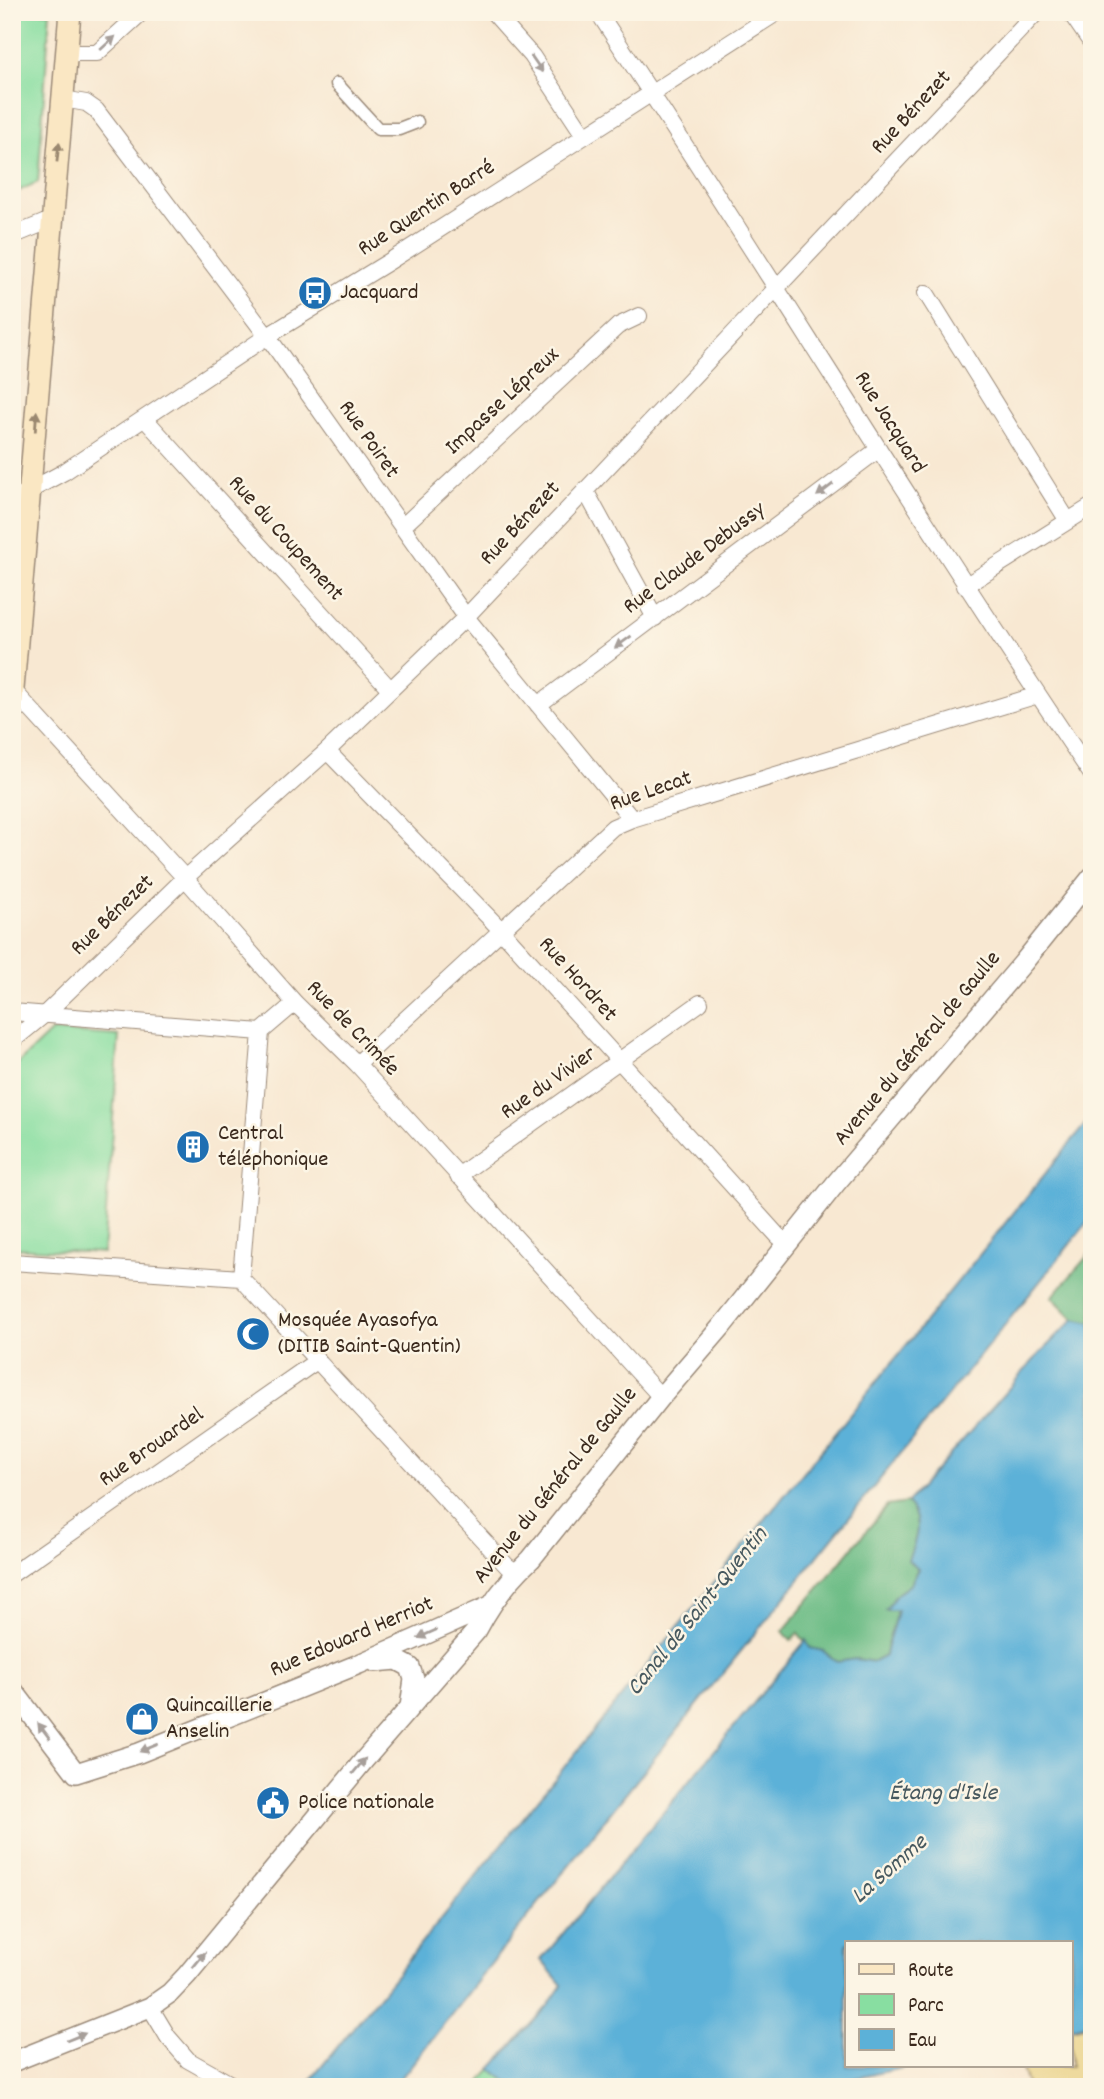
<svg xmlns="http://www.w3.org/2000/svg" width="1104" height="2099" font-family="Dekko,sans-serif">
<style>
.green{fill:#88dea1;stroke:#628460;stroke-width:2}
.forest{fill:#6ebd87;stroke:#547452;stroke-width:2}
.sand{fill:#eeda9e;stroke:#94825e;stroke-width:2}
.water{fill:#5cb1d8;stroke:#4c6e7b;stroke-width:2}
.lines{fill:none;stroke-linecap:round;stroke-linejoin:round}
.pedestrian-casing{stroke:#9a8978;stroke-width:15}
.minor-casing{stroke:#9a8978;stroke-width:18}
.tertiary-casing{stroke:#9a8978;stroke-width:22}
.secondary-casing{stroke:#9a8978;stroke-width:24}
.pedestrian{stroke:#fff;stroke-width:12}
.minor{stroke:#fff;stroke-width:16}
.tertiary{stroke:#fff;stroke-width:19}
.secondary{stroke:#fae7c3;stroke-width:21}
.oneway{fill:#a79f9a}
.oneway2{fill:#9a8870}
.labels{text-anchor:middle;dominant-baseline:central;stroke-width:5;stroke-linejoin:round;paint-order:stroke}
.street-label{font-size:23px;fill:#3b2a1e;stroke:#fcf5e5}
.poi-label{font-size:23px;fill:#3b2a1e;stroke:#fcf5e5;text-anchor:start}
.water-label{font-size:24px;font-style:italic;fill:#47595f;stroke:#fcf5e5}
</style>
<rect width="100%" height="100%" fill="#fcf5e5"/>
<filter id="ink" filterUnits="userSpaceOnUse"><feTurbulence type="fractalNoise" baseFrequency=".0143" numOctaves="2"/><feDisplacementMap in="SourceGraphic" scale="14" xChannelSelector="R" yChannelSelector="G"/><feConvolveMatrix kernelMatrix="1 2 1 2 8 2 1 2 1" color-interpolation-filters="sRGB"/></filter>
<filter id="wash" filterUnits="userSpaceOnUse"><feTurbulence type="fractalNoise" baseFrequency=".00686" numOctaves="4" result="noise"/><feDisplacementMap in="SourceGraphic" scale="28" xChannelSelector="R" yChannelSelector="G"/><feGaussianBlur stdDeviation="1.57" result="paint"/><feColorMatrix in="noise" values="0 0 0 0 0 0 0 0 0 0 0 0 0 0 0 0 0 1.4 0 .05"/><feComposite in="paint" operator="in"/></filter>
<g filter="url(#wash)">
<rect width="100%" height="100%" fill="#f8e8d2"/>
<path class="green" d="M12,12H50L38,182L12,194Z
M52,1031L119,1036L103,1253L12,1248V1069Z
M491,2069L515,2087H477Z"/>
<path class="forest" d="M1092,1251V1323L1074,1319L1052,1297Z
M907,1503C924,1520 916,1540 908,1560L918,1568L911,1584L897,1594L886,1610H897C894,1626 887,1639 885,1656L874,1662L856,1659L837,1662L823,1651L810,1648L798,1633L791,1641L783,1631L887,1506Z"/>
<path class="sand" d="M1092,2024V2087H1028L1021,2066H1071V2029Z"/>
<path class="water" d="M1092,1116V1217L602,1823L394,2087H305Z
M1074,1319L1092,1323V2023L1071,2028V1943H847V2066H910L818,2087H514L491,2069L547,2007L562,1985L541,1960L806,1640L810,1648L823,1651L837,1662L856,1659L874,1662L885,1656C887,1640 894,1627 897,1610H885L897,1594L911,1584L918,1569L908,1560C916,1540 924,1520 907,1503L1041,1352Z"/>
</g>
<g filter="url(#ink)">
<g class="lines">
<g class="pedestrian-casing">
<path id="pedestrian" d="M337,84L378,129H399L417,122"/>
</g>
<g class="minor-casing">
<path id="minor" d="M493,12L532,56L584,135
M598,12C765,265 922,524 1092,775
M1070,12L1092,44
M67,53H97L142,12
M63,99L86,103L96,110L273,344L466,617L632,819
M12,236L51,220
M926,293L1068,521
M145,419L390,689
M585,490L655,618
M12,500L64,472L266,337L390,261L778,12
M402,527L618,326L639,316
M965,586L1092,506
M13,690L185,878L295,1003L357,1064L661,1397
M538,705L879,449
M327,751L502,931L778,1236L788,1244
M12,1012L261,1032L295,1003
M12,1041L45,1014L185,878L327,751L466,617L1037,12
M357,1064L613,827L632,819L1038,695
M458,1176L700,1003
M12,1262L241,1278
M241,1278L507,1566L516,1572
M241,1278L261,1032
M12,1574L318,1360
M150,2007L168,2037L188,2060L236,2087"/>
</g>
<g class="tertiary-casing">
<path id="tertiary" d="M375,1662L397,1660L410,1667L414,1679L410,1707
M12,1689L76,1773L139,1753L359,1664L490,1606
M12,2062L150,2007L170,1993L187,1975L365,1759L477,1630C491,1603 508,1580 531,1559L661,1397L722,1326L836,1183L1023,963L1092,877"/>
</g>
<g class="secondary-casing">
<path id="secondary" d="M12,701L70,12"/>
</g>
<use href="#pedestrian" class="pedestrian"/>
<use href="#minor" class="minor"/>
<use href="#tertiary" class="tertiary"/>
<use href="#secondary" class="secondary"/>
</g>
<defs><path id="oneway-solid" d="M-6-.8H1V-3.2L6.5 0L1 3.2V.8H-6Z" transform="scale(1.75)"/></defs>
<g class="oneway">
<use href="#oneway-solid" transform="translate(108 43) rotate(-42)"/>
<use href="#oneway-solid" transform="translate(537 64) rotate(55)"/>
<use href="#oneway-solid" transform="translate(825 490) rotate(143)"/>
<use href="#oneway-solid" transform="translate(623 642) rotate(144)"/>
<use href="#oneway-solid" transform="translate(427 1634) rotate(156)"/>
<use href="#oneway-solid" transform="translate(44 1731) rotate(-127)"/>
<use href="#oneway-solid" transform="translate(149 1748) rotate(158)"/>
<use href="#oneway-solid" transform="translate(359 1766) rotate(-50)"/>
<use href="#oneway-solid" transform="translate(199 1960) rotate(-51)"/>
<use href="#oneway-solid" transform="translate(76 2037) rotate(-22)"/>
</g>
<g class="oneway2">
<use href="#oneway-solid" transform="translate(58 152) rotate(-84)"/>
<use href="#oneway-solid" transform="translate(36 421) rotate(-86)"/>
</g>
</g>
<defs>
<g id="bus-disc" transform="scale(1.75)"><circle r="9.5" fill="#1f6fb2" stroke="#fcf5e5"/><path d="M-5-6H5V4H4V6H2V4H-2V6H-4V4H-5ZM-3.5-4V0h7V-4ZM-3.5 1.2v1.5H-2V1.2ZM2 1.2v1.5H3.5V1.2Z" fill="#fff"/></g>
<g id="building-disc" transform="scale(1.75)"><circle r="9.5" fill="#1f6fb2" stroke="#fcf5e5"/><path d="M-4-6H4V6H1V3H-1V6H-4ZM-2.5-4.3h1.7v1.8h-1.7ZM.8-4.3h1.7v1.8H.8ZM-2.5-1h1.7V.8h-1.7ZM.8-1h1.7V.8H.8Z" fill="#fff"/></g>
<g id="mosque-disc" transform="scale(1.75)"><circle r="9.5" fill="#1f6fb2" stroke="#fcf5e5"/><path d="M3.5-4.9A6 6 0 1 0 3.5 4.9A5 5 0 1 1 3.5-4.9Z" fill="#fff"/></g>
<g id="shop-disc" transform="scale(1.75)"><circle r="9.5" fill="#1f6fb2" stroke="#fcf5e5"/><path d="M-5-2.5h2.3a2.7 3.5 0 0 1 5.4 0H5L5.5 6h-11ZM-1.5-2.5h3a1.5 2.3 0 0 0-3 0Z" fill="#fff"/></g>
<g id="civic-disc" transform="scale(1.75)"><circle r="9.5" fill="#1f6fb2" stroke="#fcf5e5"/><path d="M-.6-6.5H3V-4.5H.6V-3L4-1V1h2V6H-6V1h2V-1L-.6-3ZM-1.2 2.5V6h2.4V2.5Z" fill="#fff"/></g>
</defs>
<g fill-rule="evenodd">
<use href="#bus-disc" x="315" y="293"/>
<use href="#building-disc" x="193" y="1147"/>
<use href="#mosque-disc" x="253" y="1334"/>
<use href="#shop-disc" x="142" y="1719"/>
<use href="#civic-disc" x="273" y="1803"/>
</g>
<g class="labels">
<g class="street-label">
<text transform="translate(912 113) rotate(-47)">Rue Bénezet</text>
<text transform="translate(427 209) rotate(-33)">Rue Quentin Barré</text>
<text transform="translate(503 402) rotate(-43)">Impasse Lépreux</text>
<text transform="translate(889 423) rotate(58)">Rue Jacquard</text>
<text transform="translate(368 440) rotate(55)">Rue Poiret</text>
<text transform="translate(521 524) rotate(-47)">Rue Bénezet</text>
<text transform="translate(285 539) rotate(48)">Rue du Coupement</text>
<text transform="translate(695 559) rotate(-37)">Rue Claude Debussy</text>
<text transform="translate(651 792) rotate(-19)">Rue Lecat</text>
<text transform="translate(113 916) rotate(-44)">Rue Bénezet</text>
<text transform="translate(577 980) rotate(48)">Rue Hordret</text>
<text transform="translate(352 1029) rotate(46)">Rue de Crimée</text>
<text transform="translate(918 1049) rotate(-50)">Avenue du Général de Gaulle</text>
<text transform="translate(549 1084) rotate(-35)">Rue du Vivier</text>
<text transform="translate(152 1448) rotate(-35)">Rue Brouardel</text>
<text transform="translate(556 1486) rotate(-51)">Avenue du Général de Gaulle</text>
<text transform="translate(352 1638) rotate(-23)">Rue Edouard Herriot</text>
</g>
<g class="poi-label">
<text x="340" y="293">Jacquard</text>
<text x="218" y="1134">Central<tspan x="218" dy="26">téléphonique</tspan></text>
<text x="278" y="1321">Mosquée Ayasofya<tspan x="278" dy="26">(DITIB Saint-Quentin)</tspan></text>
<text x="166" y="1706">Quincaillerie<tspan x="166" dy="26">Anselin</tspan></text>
<text x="298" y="1803">Police nationale</text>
</g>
<g class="water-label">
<text transform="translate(698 1612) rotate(-51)">Canal de Saint-Quentin</text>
<text x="943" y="1794">Étang d'Isle</text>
<text transform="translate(890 1870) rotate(-41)">La Somme</text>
</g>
</g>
<rect width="1104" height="2099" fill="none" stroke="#fcf5e5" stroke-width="42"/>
<rect x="845" y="1941" width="228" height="126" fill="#fcf5e5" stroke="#afa495" stroke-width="2"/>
<rect x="859" y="1964" width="35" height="10" fill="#fae7c3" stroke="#afa495" stroke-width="2"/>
<text x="908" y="1976" font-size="21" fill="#3b2a1e">Route</text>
<rect x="859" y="1994" width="35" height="21" fill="#88dea1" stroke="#afa495" stroke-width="2"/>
<text x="908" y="2011" font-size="21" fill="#3b2a1e">Parc</text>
<rect x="859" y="2029" width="35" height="21" fill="#5cb1d8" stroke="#afa495" stroke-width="2"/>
<text x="908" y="2046" font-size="21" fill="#3b2a1e">Eau</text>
</svg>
